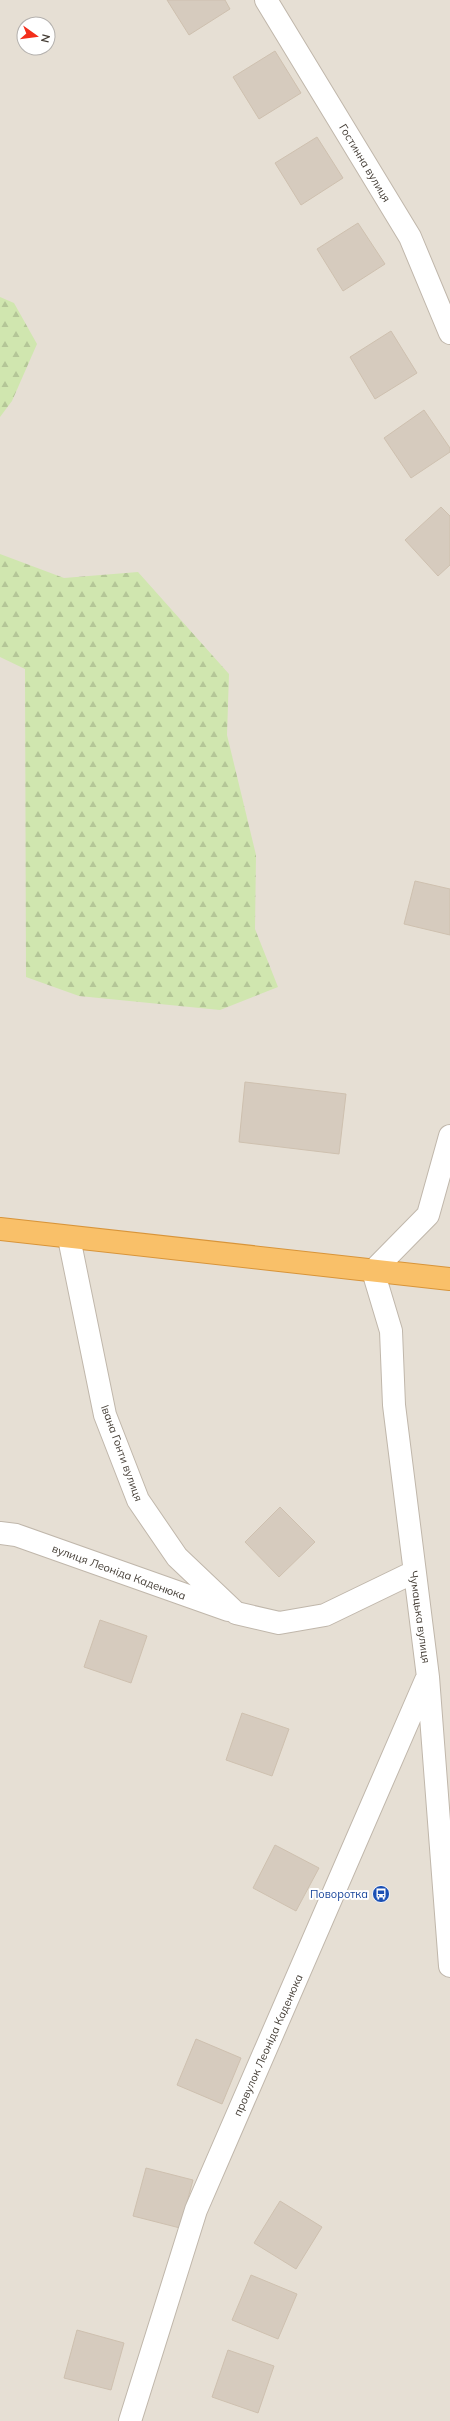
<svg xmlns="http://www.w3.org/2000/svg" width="450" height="2421" font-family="Mulish,sans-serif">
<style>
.residential{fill:#e6dfd4;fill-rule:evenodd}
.forest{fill:url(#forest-firs)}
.building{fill:#d6cbbe;stroke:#cec0af}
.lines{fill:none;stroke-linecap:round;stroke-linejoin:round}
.minor-casing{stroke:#c0b7ab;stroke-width:24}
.highway-casing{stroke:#d89439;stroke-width:24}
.minor{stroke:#fff;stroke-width:22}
.highway{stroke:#f9c069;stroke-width:22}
.labels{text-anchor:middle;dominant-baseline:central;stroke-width:4;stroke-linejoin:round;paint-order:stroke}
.street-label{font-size:11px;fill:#443d35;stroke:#fff}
.transit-label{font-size:11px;fill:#164399;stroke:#fff;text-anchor:end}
</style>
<defs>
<pattern id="forest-firs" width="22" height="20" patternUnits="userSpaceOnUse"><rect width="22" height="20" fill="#d0e6af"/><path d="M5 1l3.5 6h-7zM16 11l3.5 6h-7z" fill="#b4c697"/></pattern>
</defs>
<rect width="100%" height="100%" fill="#f2ede5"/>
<path class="residential" d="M0,0H450V2421H0ZM24,24H48V48H24Z"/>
<path class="forest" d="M0,297L14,303L37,344L12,401L0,417Z
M0,554L64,578L138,572L229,674L227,735L256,855L255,929L278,987L220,1010L79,996L26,977L25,669L0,657Z"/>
<path class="building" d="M167,0H225L230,9L189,35Z
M275,51L301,93L259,119L233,77Z
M317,137L343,178L301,205L275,163Z
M358,223L385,264L343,291L317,249Z
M391,331L417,373L375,399L350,357Z
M424,410L450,448V452L411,478L384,438Z
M441,507L450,516V565L438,576L405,540Z
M415,881L450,889V935L404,924Z
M245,1082L346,1094L339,1154L239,1142Z
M280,1507L315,1542L279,1577L245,1542Z
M100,1620L147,1636L131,1683L84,1667Z
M242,1713L289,1729L272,1776L226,1760Z
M275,1845L319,1868L296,1911L253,1888Z
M196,2039L241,2058L222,2104L177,2085Z
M146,2168L193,2180L180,2228L133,2216Z
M280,2201L322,2227L296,2269L254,2243Z
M251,2275L297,2294L278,2339L232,2320Z
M77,2330L124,2343L111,2390L64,2378Z
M228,2350L274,2366L258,2413L212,2397Z"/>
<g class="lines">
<g class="minor-casing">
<path id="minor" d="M266,0L410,237L450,333
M450,1136L428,1215L373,1271L391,1331L394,1405L428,1677L450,1966
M69,1238L105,1415L138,1500L177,1557L236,1613L279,1623L325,1615L414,1572
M0,1533L16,1535L228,1610
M130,2421L196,2210L426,1680"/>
</g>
<g class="highway-casing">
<path id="highway" d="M0,1229L450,1279"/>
</g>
<use href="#minor" class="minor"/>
<use href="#highway" class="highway"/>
</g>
<defs>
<g id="bus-disc" transform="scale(0.9)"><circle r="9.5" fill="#1a4fb4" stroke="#fff"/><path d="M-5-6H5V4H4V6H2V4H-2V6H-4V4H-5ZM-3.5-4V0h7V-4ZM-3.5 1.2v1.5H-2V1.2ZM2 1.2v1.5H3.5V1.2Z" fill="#fff"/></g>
</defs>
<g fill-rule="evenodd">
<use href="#bus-disc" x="381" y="1894"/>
</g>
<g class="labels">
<g class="street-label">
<text transform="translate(365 163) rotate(59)">Гостинна вулиця</text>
<text transform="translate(122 1453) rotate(70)">Івана Гонти вулиця</text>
<text transform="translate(119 1572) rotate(20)">вулиця Леоніда Каденюка</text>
<text transform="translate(420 1617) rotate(82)">Чумацька вулиця</text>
<text transform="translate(268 2045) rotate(-66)">провулок Леоніда Каденюка</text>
</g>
<g class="transit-label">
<text x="368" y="1894">Поворотка</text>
</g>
</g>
<g transform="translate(36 36) rotate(104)"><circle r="19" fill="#ffffff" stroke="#b4b1ae"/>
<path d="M0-3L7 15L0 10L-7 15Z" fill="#f32e1b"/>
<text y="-6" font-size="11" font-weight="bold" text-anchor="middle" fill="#443d35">N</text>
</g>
</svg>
